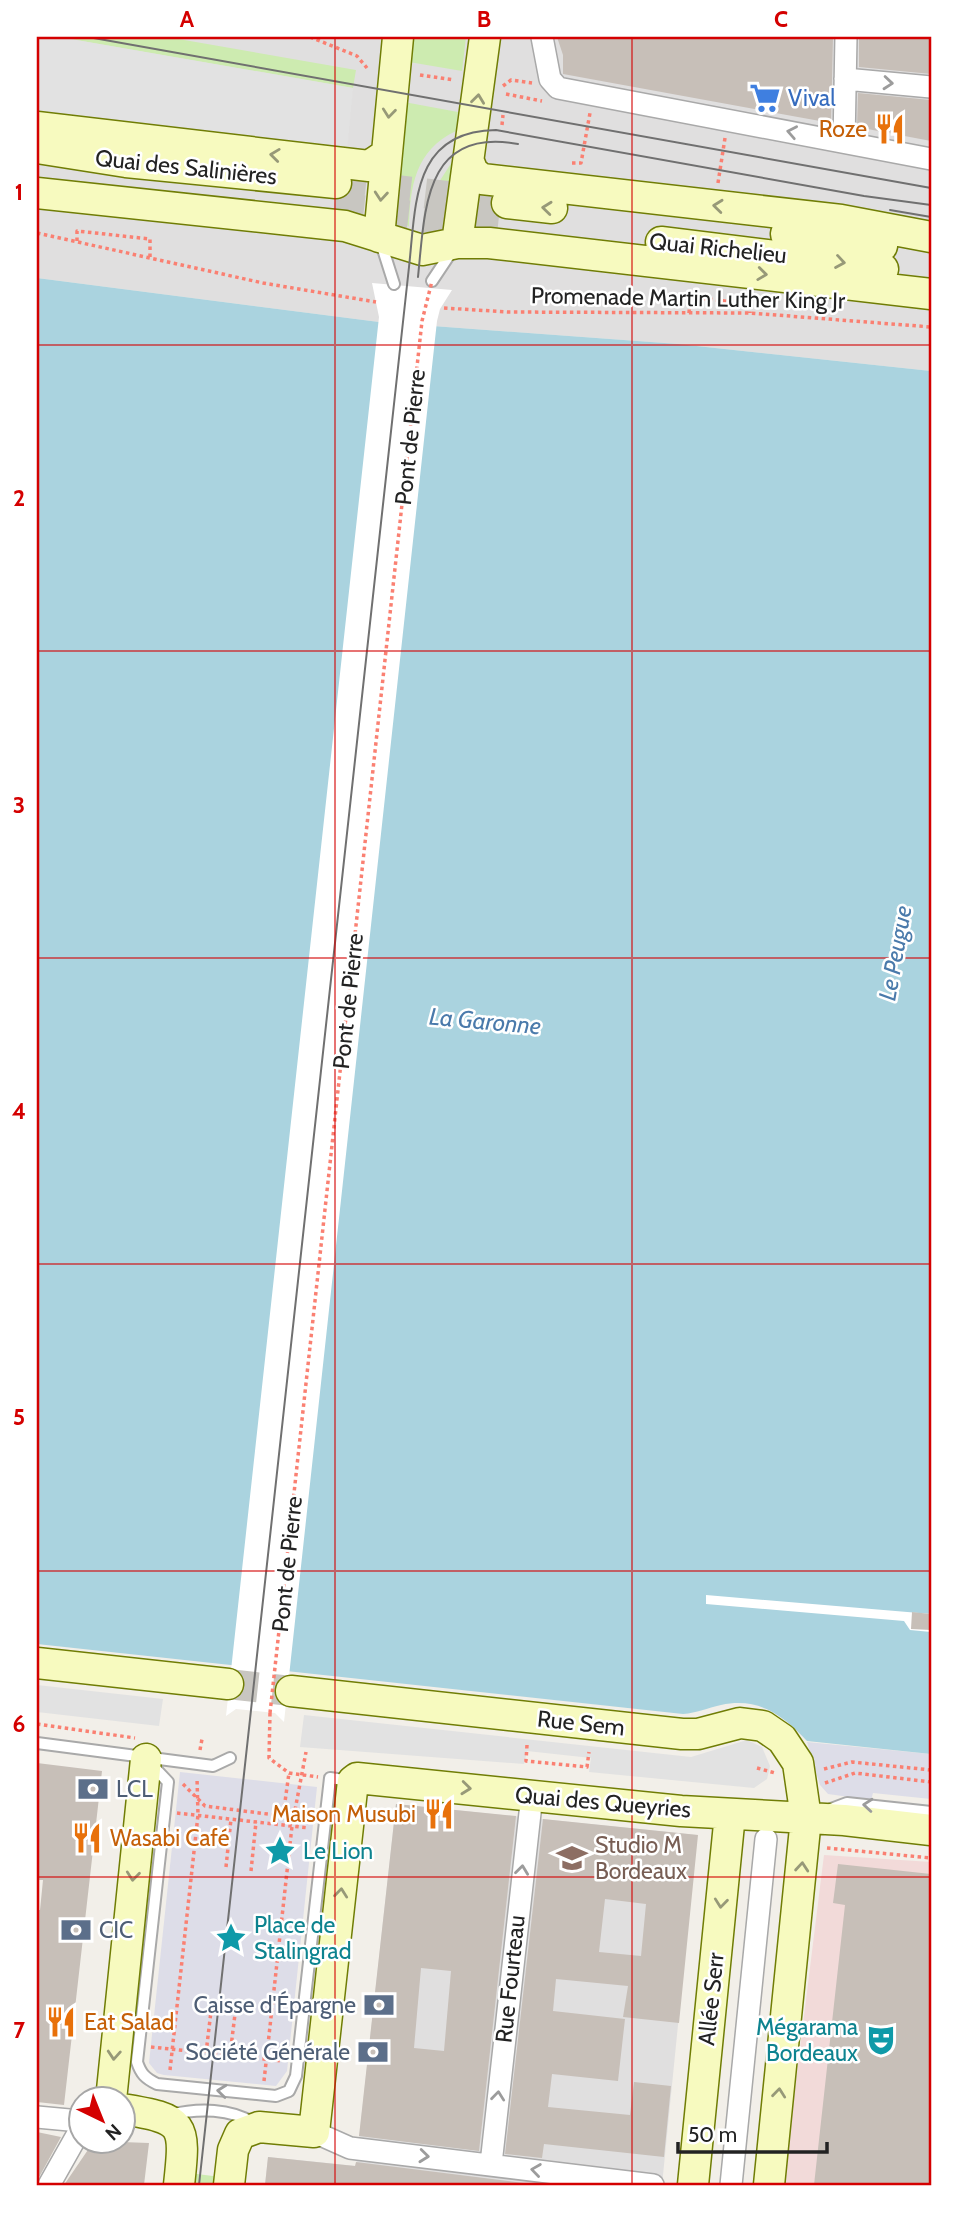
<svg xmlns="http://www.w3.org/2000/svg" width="968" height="2222" font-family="Cabin,sans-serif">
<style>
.residential{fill:#e0dfdf}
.commercial{fill:#f2dad9}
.grass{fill:#cdebb0}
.parking{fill:#e2e2e2}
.plaza{fill:#dddde8}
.water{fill:#aad3df}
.pier{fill:#fff}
.building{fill:#c7bfb8;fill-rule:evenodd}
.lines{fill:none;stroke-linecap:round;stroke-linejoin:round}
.secondary-tunnel{stroke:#c8c6c1;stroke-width:30;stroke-dasharray:30 15;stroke-linecap:butt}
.lane-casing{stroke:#a9a9a9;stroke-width:14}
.street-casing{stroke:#a9a9a9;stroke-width:24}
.secondary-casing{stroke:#707d05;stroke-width:33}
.path{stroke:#fa8072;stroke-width:3.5;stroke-dasharray:3.5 3.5;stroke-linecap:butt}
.lane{stroke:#fff;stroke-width:10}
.street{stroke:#fff;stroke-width:21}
.secondary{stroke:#f7fabf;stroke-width:30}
.tram{stroke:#707070;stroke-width:2}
.path-bridge{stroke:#fa8072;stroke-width:3.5;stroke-dasharray:3.5 3.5;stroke-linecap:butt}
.oneway{stroke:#9c9c9c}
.oneway2{stroke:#979978}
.grid{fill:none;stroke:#d40000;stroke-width:2;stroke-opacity:0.55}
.labels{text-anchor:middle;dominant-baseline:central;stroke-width:5;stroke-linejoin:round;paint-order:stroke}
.shop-label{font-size:23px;fill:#366cbe;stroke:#fff;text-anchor:start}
.food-label{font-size:23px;fill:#c56008;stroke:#fff;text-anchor:end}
.street-label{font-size:23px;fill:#222;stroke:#fff}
.service-label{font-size:23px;fill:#4e5e75;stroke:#fff;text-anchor:start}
.education-label{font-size:23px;fill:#785e54;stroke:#fff;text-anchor:start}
.culture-label{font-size:23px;fill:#0d838f;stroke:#fff;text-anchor:start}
.water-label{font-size:24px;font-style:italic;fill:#4a7aab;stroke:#fff}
.neatline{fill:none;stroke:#d40000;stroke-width:2.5}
.grid-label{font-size:23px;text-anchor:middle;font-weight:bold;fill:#d40000}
</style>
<rect width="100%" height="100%" fill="#f2efe9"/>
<path class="residential" d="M37,37H931V371L678,344L379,322L37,278Z
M396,1804L697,1835L662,2185H265L268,2157L356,2166Z"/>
<path class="commercial" d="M824,1855L931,1862V2185H783Z"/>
<path class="grass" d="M59,37H167L356,70L353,88Z
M412,37H466L462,71L409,62Z
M404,102L458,112L456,131C415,150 410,187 409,227L396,213Z
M452,162L446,211L431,227L439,182Z
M189,2173L221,2177L220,2185H188Z"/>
<path class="parking" d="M37,37H59L353,88L347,151L37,114Z
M37,1685L163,1699L159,1726L37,1712Z
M304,1715L691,1757L747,1740L762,1747L770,1766L767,1779L754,1788L589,1772L591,1758L527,1751L524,1764L300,1747Z"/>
<path class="plaza" d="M807,1742L931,1754V1799L873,1793L871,1800L828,1794L820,1785Z
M180,1772L317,1787L287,2071L276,2086L164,2075L157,2073L149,2063Z"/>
<path class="water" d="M37,278L379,322L678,344L931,371V1754L807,1741C783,1715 759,1697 721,1705C707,1708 697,1713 683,1714L37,1644Z"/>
<path class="pier" d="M372,283L452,290L440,309L437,321L284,1722L275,1713L236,1709L226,1716L379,317Z
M706,1595L931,1614V1632L910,1630L904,1621L706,1604Z"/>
<path class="building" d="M557,37H833L831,123L563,74V55Z
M859,37H931V74L859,67Z
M858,93L931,100V141L857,127Z
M912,1612L931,1614V1630L911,1629Z
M37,1763L102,1771L64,2105L37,2102V1910H40L43,1880H37Z
M396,1804L516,1816L479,2151L359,2136ZM421,1968L451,1971L444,2051L414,2048Z
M543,1819L698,1835L679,2023L623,2017L628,1986L556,1979L553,2011L625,2019L618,2081L552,2074L548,2107L630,2115L634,2082L671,2086L664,2157L544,2144L542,2158L505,2154ZM605,1899L646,1904L641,1956L599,1952Z
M838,1864L931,1874V2185H814L845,1905L833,1903Z
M37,2132L61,2137L37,2181Z
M94,2141L149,2143L144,2185H64Z
M268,2157L355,2166L356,2162L539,2185H265Z"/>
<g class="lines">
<path class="secondary-tunnel" d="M336,183L507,203
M334,207L504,226
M228,1684L291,1691"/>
<g class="lane-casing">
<path id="lane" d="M381,243L394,284
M432,281L454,248
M37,1743L213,1766L230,1758
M150,1763L168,1782L137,2062C141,2074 145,2078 157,2084L276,2096L289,2091L296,2076L330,1778L351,1781
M831,1809L847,1803L931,1812
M170,2115C198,2108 231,2108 255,2124"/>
</g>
<g class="street-casing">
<path id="street" d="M542,37L550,79L558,88L931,159
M845,79L931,87
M844,142L846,37
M37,2117L80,2121
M314,2132L350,2148L653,2185
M491,2164L532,1795
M49,2185L80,2130
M731,2185L766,1839"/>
</g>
<g class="secondary-casing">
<path id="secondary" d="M37,127L369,166L384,156
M37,148L126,162L336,183
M469,162L473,172L482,179L841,220L931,237
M37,193L345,226L422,250L457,243H489L931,294
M507,203L552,208
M786,234L882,246
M379,237L398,37
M661,242L883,269
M457,243L485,37
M37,1663L228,1684
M291,1691L682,1734H698L740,1723L763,1726L782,1739L798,1763L806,1818L769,2185
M111,2100L146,1759
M122,2109C185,2119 186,2123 179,2185
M229,2185L233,2150L240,2134L259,2127L314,2132L353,1781L357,1778L681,1811L844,1820L931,1830
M693,2185L730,1814"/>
</g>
<path class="path" d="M310,37L357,56L367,68
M420,75L454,80
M503,86L511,80L532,83
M506,94L542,101
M502,125L503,115
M572,163H581L590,113
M718,183L725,138
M37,233L263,283L376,302
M77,241V231L150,239V257
M444,308L508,312L750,313L931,327
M689,313L690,297L750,304V313
M270,1713L269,1758L289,1773L318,1777
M37,1724L135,1738
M527,1745L526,1761L587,1767L589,1752
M200,1750L202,1739
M757,1768L775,1773
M824,1769L852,1762L931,1770
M825,1783L855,1773L931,1782
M183,1784L205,1806L283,1816L289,1773
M177,1813L309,1828
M827,1848L931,1858
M226,1867L231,1819
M251,1871L256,1822
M151,2047L283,2061
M206,2053L212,2003
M230,2055L236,2006
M170,2070L198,1815L197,1778
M264,2081L292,1826L306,1752"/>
<use href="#lane" class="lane"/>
<use href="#street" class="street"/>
<use href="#secondary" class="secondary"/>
<path class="tram" d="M88,37L931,188
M890,210L931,217
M418,277C425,209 424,127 518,144
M199,2185L409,267C416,204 412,131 496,130L864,196L931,205"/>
<path class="path-bridge" d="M270,1713L422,321L432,281"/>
</g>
<defs><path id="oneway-chevron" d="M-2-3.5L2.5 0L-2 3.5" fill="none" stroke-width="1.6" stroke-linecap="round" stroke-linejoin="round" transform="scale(1.75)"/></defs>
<g class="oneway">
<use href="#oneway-chevron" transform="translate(888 83) rotate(5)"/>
<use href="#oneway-chevron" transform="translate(792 132) rotate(-169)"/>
<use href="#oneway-chevron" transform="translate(868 1805) rotate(-175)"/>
<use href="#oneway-chevron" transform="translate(522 1870) rotate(-83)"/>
<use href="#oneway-chevron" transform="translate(222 2091) rotate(-174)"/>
<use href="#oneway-chevron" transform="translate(498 2096) rotate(-84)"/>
<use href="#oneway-chevron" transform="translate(424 2156) rotate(6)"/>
<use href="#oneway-chevron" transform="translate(536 2170) rotate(-172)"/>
</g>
<g class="oneway2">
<use href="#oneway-chevron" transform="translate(478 99) rotate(-83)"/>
<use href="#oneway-chevron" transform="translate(389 113) rotate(96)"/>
<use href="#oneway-chevron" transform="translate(275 155) rotate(-173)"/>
<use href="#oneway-chevron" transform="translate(381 196) rotate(95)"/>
<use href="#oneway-chevron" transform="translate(718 206) rotate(-174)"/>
<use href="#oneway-chevron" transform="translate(547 208) rotate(-174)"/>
<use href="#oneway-chevron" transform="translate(840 262) rotate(9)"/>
<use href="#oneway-chevron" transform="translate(762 274) rotate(7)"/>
<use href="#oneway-chevron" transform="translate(466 1788) rotate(6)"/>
<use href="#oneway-chevron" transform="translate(802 1867) rotate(-85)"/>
<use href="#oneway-chevron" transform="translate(133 1876) rotate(96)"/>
<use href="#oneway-chevron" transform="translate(341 1893) rotate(-84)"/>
<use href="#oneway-chevron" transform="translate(721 1903) rotate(96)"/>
<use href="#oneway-chevron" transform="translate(114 2055) rotate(94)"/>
<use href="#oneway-chevron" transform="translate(779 2093) rotate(-84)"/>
</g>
<path class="grid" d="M335,37V2185M632,37V2185M37,345H931M37,651H931M37,958H931M37,1264H931M37,1571H931M37,1877H931"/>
<defs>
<g id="supermarket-bare" transform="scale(2.415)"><path d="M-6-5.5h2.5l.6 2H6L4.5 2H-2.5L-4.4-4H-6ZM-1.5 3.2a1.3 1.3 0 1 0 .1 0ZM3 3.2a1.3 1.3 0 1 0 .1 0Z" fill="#3f7fe0" stroke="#fff" stroke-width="2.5" paint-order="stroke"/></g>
<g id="restaurant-bare" transform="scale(2.415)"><path d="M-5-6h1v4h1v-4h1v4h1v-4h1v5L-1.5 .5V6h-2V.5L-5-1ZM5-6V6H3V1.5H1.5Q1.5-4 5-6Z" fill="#e8710a" stroke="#fff" stroke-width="2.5" paint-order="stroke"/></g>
<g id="bank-bare" transform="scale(2.415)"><path d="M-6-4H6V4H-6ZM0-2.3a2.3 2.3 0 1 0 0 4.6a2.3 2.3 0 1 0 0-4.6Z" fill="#5c6f8a" stroke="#fff" stroke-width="2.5" paint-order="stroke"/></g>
<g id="sight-bare" transform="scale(2.415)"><path d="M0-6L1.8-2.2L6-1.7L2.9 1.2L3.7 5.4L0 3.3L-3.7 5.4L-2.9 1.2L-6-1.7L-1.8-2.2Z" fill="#0f9aa8" stroke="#fff" stroke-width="2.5" paint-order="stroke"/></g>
<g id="university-bare" transform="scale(2.415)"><path d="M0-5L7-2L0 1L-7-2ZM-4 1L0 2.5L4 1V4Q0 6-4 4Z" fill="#8d6e63" stroke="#fff" stroke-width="2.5" paint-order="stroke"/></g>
<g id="theatre-bare" transform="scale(2.415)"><path d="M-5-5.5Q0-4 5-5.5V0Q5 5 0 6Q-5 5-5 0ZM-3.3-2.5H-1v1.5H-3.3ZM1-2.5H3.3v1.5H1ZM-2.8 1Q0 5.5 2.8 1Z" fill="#0f9aa8" stroke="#fff" stroke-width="2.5" paint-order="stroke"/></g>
</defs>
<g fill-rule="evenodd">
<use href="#supermarket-bare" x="765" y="98"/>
<use href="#restaurant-bare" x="890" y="129"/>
<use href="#bank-bare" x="93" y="1789"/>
<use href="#restaurant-bare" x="439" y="1814"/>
<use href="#restaurant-bare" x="87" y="1838"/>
<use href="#sight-bare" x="280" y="1851"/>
<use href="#university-bare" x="572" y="1858"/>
<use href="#bank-bare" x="76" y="1930"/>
<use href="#sight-bare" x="231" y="1938"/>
<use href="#bank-bare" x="379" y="2005"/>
<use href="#restaurant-bare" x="61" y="2022"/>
<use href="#theatre-bare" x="881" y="2040"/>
<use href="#bank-bare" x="373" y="2052"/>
</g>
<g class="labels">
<g class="shop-label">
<text x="788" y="98">Vival</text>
</g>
<g class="food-label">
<text x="867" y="129">Roze</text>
<text x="416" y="1814">Maison Musubi</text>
<text x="110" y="1838" text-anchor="start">Wasabi Café</text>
<text x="84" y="2022" text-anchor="start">Eat Salad</text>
</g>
<g class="street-label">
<text transform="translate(186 167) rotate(6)">Quai des Salinières</text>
<text transform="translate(718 248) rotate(6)">Quai Richelieu</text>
<text transform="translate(688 298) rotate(1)">Promenade Martin Luther King Jr</text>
<text transform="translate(410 437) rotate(-84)">Pont de Pierre</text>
<text transform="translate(348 1001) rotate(-84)">Pont de Pierre</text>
<text transform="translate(287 1564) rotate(-84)">Pont de Pierre</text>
<text transform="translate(581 1723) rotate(6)">Rue Sem</text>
<text transform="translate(603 1802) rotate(5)">Quai des Queyries</text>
<text transform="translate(510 1979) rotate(-84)">Rue Fourteau</text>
<text transform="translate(711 1999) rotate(-84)">Allée Serr</text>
</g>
<g class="service-label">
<text x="116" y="1789">LCL</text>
<text x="99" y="1930">CIC</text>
<text x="356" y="2005" text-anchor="end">Caisse d'Épargne</text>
<text x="350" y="2052" text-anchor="end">Société Générale</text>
</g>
<g class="education-label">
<text x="595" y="1845">Studio M<tspan x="595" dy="26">Bordeaux</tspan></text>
</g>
<g class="culture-label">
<text x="303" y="1851">Le Lion</text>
<text x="254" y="1925">Place de<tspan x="254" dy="26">Stalingrad</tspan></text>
<text x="858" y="2027" text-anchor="end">Mégarama<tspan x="858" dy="26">Bordeaux</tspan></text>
</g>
<g class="water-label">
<text transform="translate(895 953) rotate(-80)">Le Peugue</text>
<text transform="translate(485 1021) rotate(5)">La Garonne</text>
</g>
</g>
<rect width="968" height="2222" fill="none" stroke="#ffffff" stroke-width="77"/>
<g transform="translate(102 2120) rotate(137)"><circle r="33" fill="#ffffff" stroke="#a7a7a7" stroke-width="2"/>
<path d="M0-5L12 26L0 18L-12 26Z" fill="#d40000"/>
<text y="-10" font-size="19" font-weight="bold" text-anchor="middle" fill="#222222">N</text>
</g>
<path d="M678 2142v10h149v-10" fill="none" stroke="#222222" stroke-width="3.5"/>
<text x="688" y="2142" font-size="21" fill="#222222" stroke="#ffffff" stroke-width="5" paint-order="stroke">50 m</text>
<rect x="38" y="38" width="892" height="2146" class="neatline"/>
<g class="grid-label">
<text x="187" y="27">A</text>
<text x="484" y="27">B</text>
<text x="781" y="27">C</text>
<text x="19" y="200">1</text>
<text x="19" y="506">2</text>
<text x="19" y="813">3</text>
<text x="19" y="1119">4</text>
<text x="19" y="1425">5</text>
<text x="19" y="1732">6</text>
<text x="19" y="2038">7</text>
</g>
</svg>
